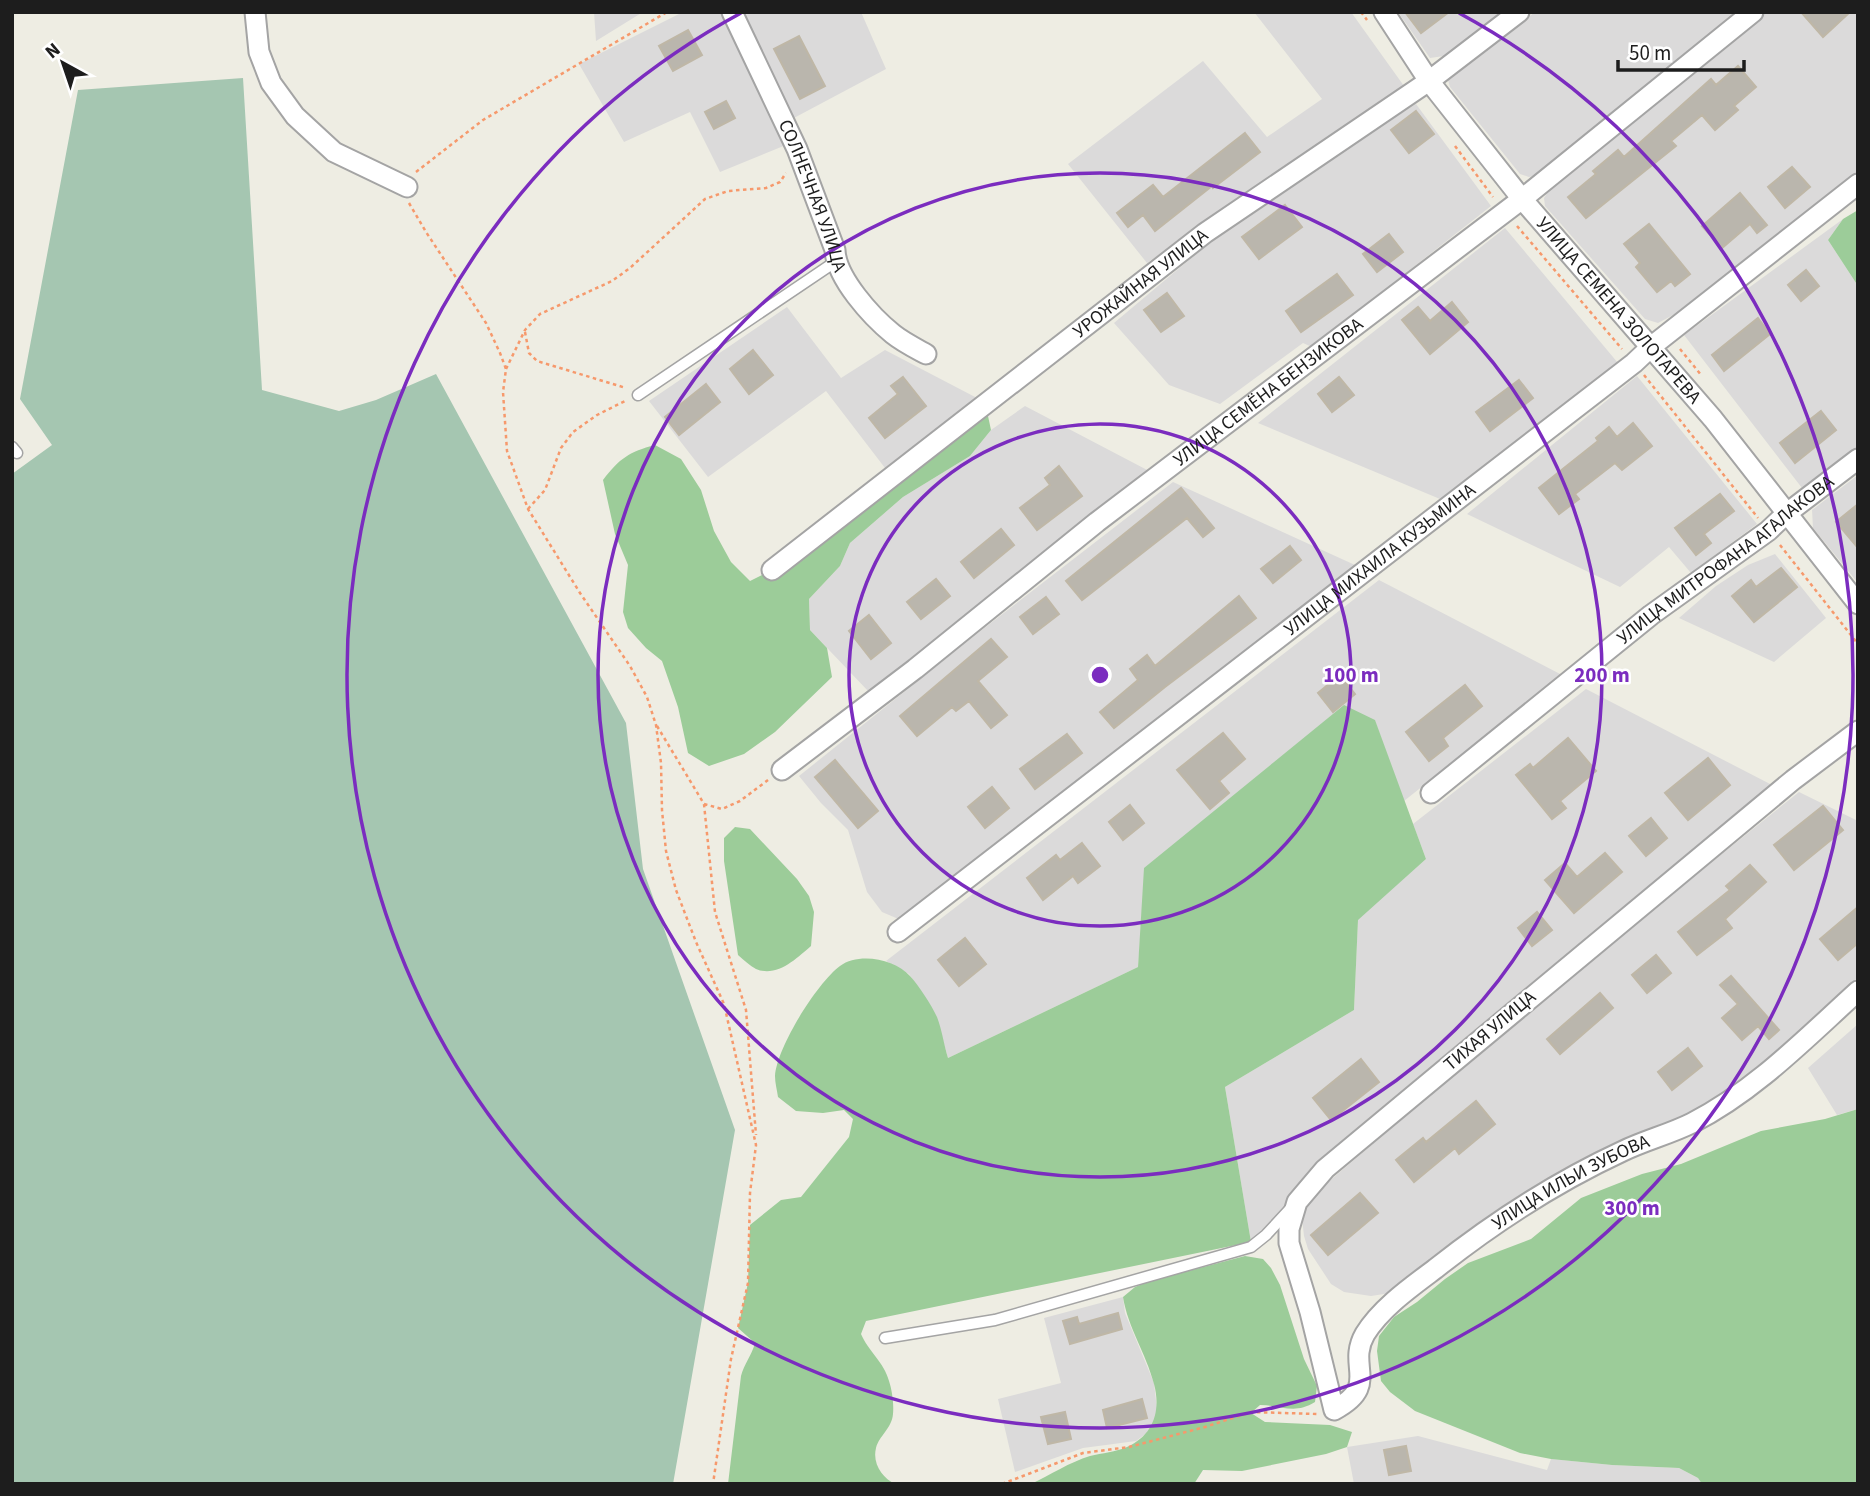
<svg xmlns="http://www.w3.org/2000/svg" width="1870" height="1496" font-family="'Source Sans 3',sans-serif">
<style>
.residential{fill:#dbdada}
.forest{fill:#9ccc99}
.cemetery{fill:#a5c6b1}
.building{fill:#bab6ad;stroke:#bfb7a6;stroke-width:2}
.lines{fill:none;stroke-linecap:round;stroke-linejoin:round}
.lane-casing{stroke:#a4a4a4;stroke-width:13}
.street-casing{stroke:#a4a4a4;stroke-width:23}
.path{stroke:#f6996c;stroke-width:2.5;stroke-dasharray:3.5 3.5;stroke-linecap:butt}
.lane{stroke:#fff;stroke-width:10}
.street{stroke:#fff;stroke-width:19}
.ring{fill:none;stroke:#7b2cbf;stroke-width:3.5}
.labels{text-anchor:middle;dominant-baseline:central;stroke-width:5;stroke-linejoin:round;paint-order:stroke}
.street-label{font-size:19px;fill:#1d1d1d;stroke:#fff}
.centre{fill:#7b2cbf;stroke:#fff;stroke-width:3.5}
.ring-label{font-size:21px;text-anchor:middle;font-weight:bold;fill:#7b2cbf;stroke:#fff;stroke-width:5;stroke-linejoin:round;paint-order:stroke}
</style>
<rect width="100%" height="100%" fill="#eeede3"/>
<path class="residential" d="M594,12H643L596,41Z
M683,12H723L786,145L720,172L690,112L624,142L579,64Z
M740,12H861L886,69L792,119Z
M1254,12H1351L1404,86L1147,263L1068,164L1203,61L1267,137L1322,99Z
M1398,12H1502L1444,56L1430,58Z
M1535,12H1742L1538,175L1529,177L1520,174L1450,87L1448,80Z
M1766,12H1858V174L1686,308L1658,323L1645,319L1553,215L1545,206L1544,198L1553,184Z
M1416,104L1491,206L1312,347L1303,343L1220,404L1169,385L1114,323L1202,249L1291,182Z
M1843,219L1828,240L1858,286V447L1802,488L1684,335Z
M1505,228L1618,363L1440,499L1258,423Z
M787,307L841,378L885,350L977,398L885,468L826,391L708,477L649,401Z
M1637,376L1757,524L1691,573L1669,547L1620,587L1467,514Z
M1025,406L1151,472L869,692L810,630L809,599L840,566L850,543L903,497L970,456L991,430Z
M1858,475V583L1813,528L1812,510Z
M1173,482L1355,565L901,920L882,912L867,892L848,830L821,803L799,776L974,636Z
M1775,554L1826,618L1774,662L1679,618L1716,586L1748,565Z
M1379,580L1562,675L1404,801L1375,721L1145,868L1138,967L948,1058L936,1016L909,974L886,961Z
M1586,689L1772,785L1353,1132L1307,1174L1282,1210L1251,1242L1225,1087L1354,1010L1358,919L1426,859L1413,824Z
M1799,792L1858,821V977L1829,1007L1757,1072L1707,1106L1652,1130L1397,1292L1371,1296L1344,1292L1331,1284L1308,1249L1304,1236L1302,1218L1307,1203L1320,1189L1555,988Z
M1858,1024V1109L1837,1115L1808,1068Z
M1123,1297L1125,1313L1154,1383L1157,1409L1155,1421L1147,1433L1136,1441L1083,1448L1015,1472L998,1399L1061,1383L1044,1318Z
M1418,1436L1547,1470L1551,1459L1612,1465L1679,1468L1698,1478L1702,1484H1354L1347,1447Z"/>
<path class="forest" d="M1858,210V286L1828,240L1843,219Z
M988,416L991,430L970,456L903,497L850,543L840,566L809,599L810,630L827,648L832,677L775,732L744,754L709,766L688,753L678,707L662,661L646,648L628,628L623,612L628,565L615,534L603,480C620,458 629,452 655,445L681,459L701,490L714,531L731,562L750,581L772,570L959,424Z
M1344,705L1375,720L1426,859L1358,920L1354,1010L1225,1087L1251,1242L866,1321L861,1334C868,1351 884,1362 889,1381C892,1390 894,1404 893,1414C892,1428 879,1436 876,1448C872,1464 883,1478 895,1484H728L741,1376C744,1364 752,1355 755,1343L738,1328L748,1283L750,1225L781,1200L801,1197L849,1137L853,1119L844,1110L823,1113L796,1111L778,1097C777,1090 775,1083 775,1076C777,1047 817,983 840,966C859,952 895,959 910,976C919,986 931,1004 937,1017C942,1030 944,1045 948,1058L1138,967L1144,868Z
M735,827L750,829L797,879L809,896L814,912L811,946C797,958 777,978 756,969C750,966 744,960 738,955L724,861V838Z
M1858,1109V1484H1702L1698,1478L1679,1468L1612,1465L1551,1459L1520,1453L1415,1411L1390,1392L1381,1381L1377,1351L1379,1336L1394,1317L1417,1302L1445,1279L1468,1263L1531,1239L1581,1198L1642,1174L1681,1164L1761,1131L1825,1119Z
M1245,1256L1263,1259L1271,1268L1280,1285L1304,1359L1317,1386L1315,1402C1294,1415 1282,1405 1260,1405L1251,1413L1265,1422L1330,1425L1352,1432L1347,1447L1326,1454L1242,1471L1203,1470L1194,1484H1031C1050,1475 1070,1462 1090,1456C1102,1453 1116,1452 1127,1447C1154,1435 1161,1410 1154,1384C1146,1353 1128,1328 1123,1297L1135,1287L1150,1281Z"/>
<path class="cemetery" d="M243,78L262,390L339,411L376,400L436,374L626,723L643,869L735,1130L673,1484H12V474L52,445L20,399L78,90Z"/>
<path class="building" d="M1405,12H1449L1421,33Z
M1801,12H1850L1823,37Z
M688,30L702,55L673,71L659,46Z
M799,36L825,86L800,99L774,49Z
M1738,66L1756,87L1734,106L1738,110L1715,130L1702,115L1671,141L1676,146L1586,218L1568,197L1596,174L1593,171L1618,150L1624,157L1711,79L1716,85Z
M726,101L735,118L714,129L705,112Z
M1416,111L1434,134L1409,153L1391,130Z
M1245,133L1260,152L1213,188L1212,186L1155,231L1143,215L1128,227L1117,213L1153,185L1163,197Z
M1792,167L1810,187L1785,208L1768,187Z
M1740,193L1767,225L1757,233L1750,224L1722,248L1702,226Z
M1285,205L1302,227L1259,259L1242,237Z
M1649,224L1690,274L1675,286L1671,281L1657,292L1636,267L1640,263L1624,244Z
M1389,234L1403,252L1377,272L1363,254Z
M1806,270L1819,286L1801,301L1788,285Z
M1337,274L1353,295L1301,332L1286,311Z
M1167,293L1184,316L1161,332L1144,310Z
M1452,302L1468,322L1430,354L1402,320L1418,307L1430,321Z
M1758,318L1770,334L1724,371L1712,355Z
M753,350L773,375L749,394L730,369Z
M903,377L926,406L885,438L869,418L898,394L891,386Z
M1339,377L1354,395L1332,412L1318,394Z
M1519,380L1533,398L1490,431L1476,412Z
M706,384L720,402L679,435L665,417Z
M1821,411L1836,430L1795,463L1780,443Z
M1633,423L1652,446L1622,470L1615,463L1575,494L1579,499L1559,514L1539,488L1598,441L1596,438L1609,427L1617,437Z
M1059,466L1082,496L1037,530L1020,508L1050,485L1045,478Z
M1181,488L1214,528L1203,537L1187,518L1082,600L1066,581Z
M1720,494L1734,511L1704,534L1711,543L1696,555L1675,528Z
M1858,504V548L1836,522Z
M1001,529L1014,545L974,578L961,562Z
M1290,546L1301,560L1273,583L1261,569Z
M1781,568L1797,587L1754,622L1732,596L1751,580L1756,587Z
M936,579L950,596L921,619L907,602Z
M1239,596L1256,618L1165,687L1114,728L1100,712L1138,680L1130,669L1147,655L1155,666Z
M1046,597L1059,614L1033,634L1020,617Z
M869,615L891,643L871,659L849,631Z
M991,639L1007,657L978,681L1007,715L991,728L969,701L956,711L952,707L917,736L900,716Z
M1340,675L1355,694L1333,712L1318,693Z
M1465,685L1482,706L1443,738L1448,746L1429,761L1406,732Z
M1223,733L1245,759L1219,781L1229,793L1210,809L1177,770Z
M1067,734L1082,753L1035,789L1020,769Z
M1568,738L1596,771L1560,801L1566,808L1552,819L1516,775L1530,764L1533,768Z
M1708,758L1730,785L1688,820L1665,793Z
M835,760L878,811L858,828L815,777Z
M992,787L1009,808L985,828L968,807Z
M1130,805L1144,823L1123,840L1109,822Z
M1823,806L1843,830L1794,870L1774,845Z
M1651,818L1667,838L1646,856L1629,836Z
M1082,843L1100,866L1078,883L1073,876L1043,900L1027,878L1056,855L1060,860Z
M1605,853L1622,872L1574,913L1545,880L1565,863L1577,877Z
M1750,865L1766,882L1725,919L1732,928L1697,955L1678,932L1730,890L1726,886Z
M1858,907V943L1838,960L1820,939Z
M1537,912L1552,930L1532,946L1518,928Z
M965,938L986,964L959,986L938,960Z
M1656,955L1671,973L1647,993L1632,975Z
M1731,976L1779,1030L1769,1039L1758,1026L1742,1040L1722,1018L1738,1004L1720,985Z
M1600,993L1613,1008L1560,1054L1547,1039Z
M1688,1048L1702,1066L1672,1090L1658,1072Z
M1361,1059L1379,1082L1331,1120L1313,1098Z
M1476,1101L1495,1124L1459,1154L1455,1148L1414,1182L1396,1160L1423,1138L1426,1142Z
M1360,1193L1378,1213L1328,1255L1311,1235Z
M1118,1313L1122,1329L1070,1344L1063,1321L1077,1317L1079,1324Z
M1142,1399L1147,1418L1107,1428L1103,1410Z
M1065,1412L1071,1439L1048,1444L1041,1417Z
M1406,1446L1411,1471L1389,1475L1384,1450Z"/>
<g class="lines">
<g class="lane-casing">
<path id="lane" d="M638,395L835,262
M12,447L17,453
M885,1338L995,1320L1251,1247L1266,1235L1291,1208"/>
</g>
<g class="street-casing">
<g id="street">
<path d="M255,12L259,52L271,83L295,116L334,152L407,187"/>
<path id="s1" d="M732,12L797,149L835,250C836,278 872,317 893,334C903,342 915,348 926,354"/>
<path id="s2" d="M1384,12L1429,81L1522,199L1713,419L1858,604"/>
<path id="s3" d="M772,570L1205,233L1429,81L1519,12"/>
<path id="s4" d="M1858,731L1793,780L1325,1169L1297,1202L1289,1229V1243L1310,1312L1334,1410C1381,1385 1346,1367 1365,1334C1381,1308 1411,1287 1435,1269C1493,1223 1556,1182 1623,1151C1646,1140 1670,1134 1692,1123C1755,1091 1806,1038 1858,991"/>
<path id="s5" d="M782,770L915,669L1097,522L1522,199L1753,12"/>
<path id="s6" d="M1431,793L1651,615L1768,531L1786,514L1858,459"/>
<path id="s7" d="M898,932L1634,363L1652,346L1858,184"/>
</g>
</g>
<path class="path" d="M1361,12L1367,20
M1455,146L1493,197
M416,172L483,120L667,12
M409,203L426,232L486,323L500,353L506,369L503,392L507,451L528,509L580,593L630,666L647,697L656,725L661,763L662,810L666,851L676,890L696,942L724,1004L756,1145L750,1193L748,1283L731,1359L713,1484
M1517,226L1622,349
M525,332L529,353L537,361L626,388
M1680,349L1702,376
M506,369L525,330L540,314L612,281L630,268L705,199L728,191L766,188L780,182L786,173
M1644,375L1758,518
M528,509L545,490L561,448L573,432L597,415L627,400
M1780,545L1858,644
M657,726L704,804L715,912L746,1010L756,1135
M704,804L722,809L740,801L768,780
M1002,1484L1083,1453L1129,1447L1205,1427L1251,1412L1317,1414"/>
<use href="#lane" class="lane"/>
<use href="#street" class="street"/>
</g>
<g class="ring">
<circle cx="1100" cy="675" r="251"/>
<circle cx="1100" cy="675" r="502"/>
<path d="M1459 13A753 753 0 1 1 741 13"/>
</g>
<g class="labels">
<g class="street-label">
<text stroke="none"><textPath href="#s1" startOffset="201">СОЛНЕЧНАЯ УЛИЦА</textPath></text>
<text stroke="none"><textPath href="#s3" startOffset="467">УРОЖАЙНАЯ УЛИЦА</textPath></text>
<text stroke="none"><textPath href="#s2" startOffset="380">УЛИЦА СЕМЕНА ЗОЛОТАРЕВА</textPath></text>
<text stroke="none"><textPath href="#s5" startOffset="616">УЛИЦА СЕМЁНА БЕНЗИКОВА</textPath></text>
<text stroke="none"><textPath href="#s7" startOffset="609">УЛИЦА МИХАИЛА КУЗЬМИНА</textPath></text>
<text stroke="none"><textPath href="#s6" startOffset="376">УЛИЦА МИТРОФАНА АГАЛАКОВА</textPath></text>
<text transform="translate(1490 1031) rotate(-40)">ТИХАЯ УЛИЦА</text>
<text stroke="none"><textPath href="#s4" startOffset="1295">УЛИЦА ИЛЬИ ЗУБОВА</textPath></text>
</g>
</g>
<circle cx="1100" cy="675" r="10" class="centre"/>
<g class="ring-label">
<text x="1351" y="682">100 m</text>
<text x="1602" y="682">200 m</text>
<text x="1632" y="1215">300 m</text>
</g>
<rect width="1870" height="1496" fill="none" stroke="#1d1d1d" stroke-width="28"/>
<g transform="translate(63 63) rotate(320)" stroke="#ffffff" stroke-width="5" paint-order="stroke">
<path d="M0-5L12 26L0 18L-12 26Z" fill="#1d1d1d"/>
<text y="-10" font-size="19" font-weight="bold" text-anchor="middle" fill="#1d1d1d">N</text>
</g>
<path d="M1618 60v10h126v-10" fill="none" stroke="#1d1d1d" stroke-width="3.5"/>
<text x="1629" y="60" font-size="21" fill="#1d1d1d" stroke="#ffffff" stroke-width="5" paint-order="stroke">50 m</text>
</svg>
